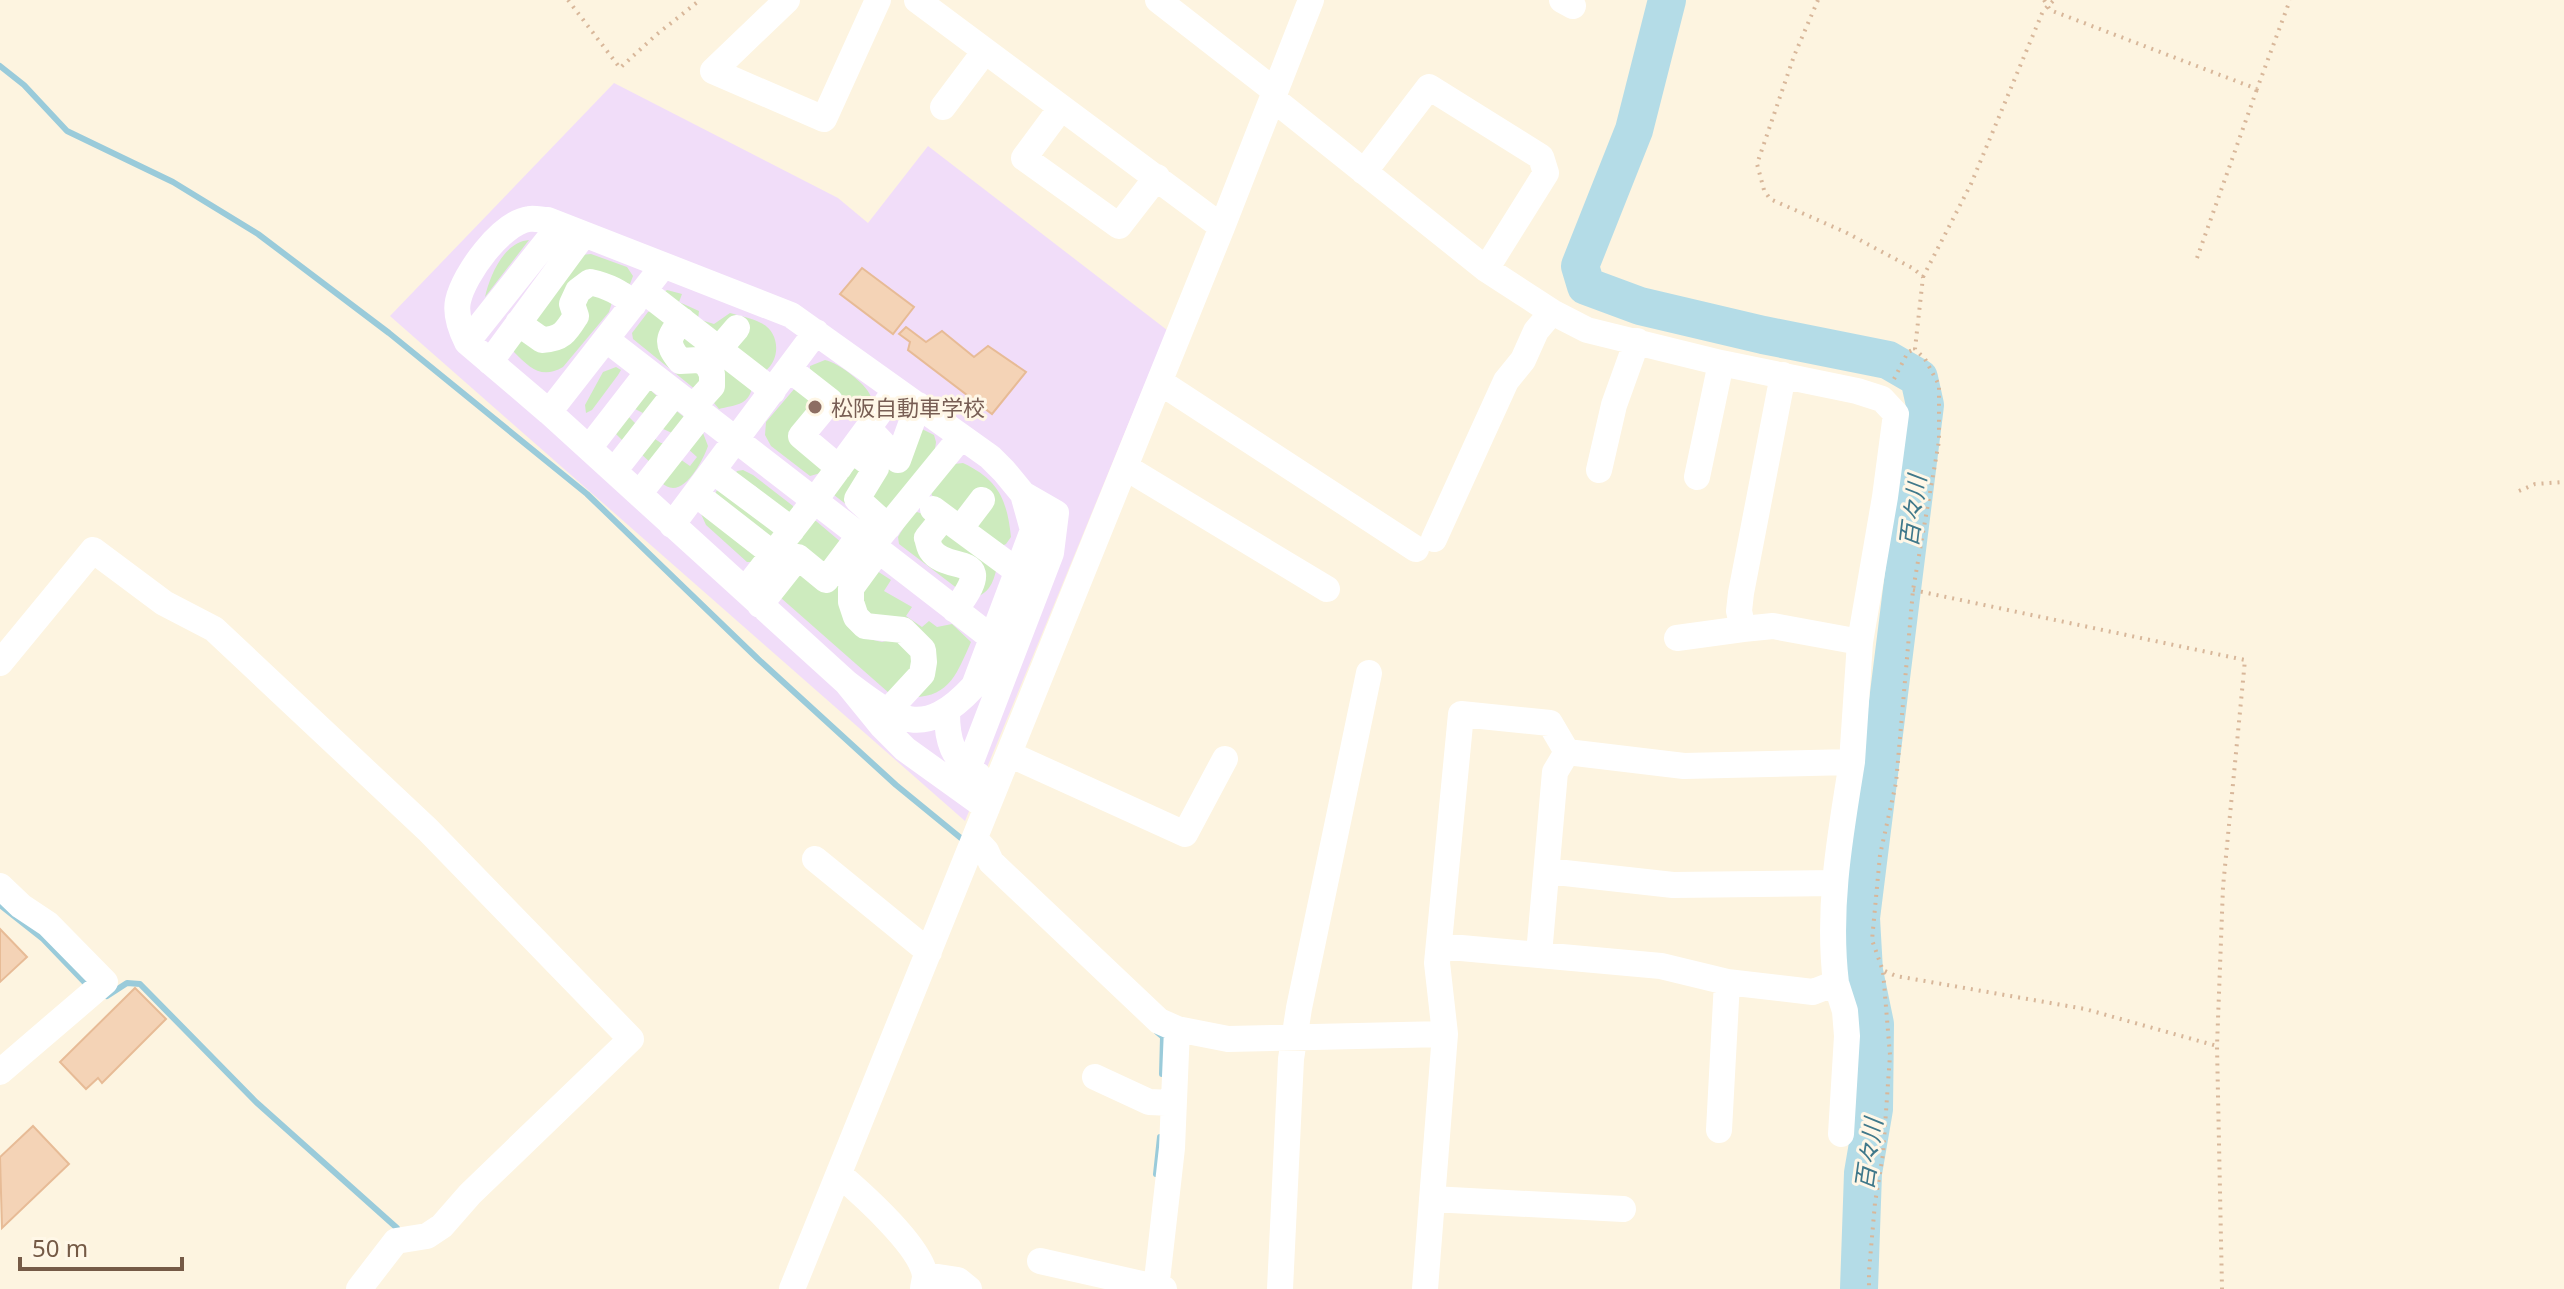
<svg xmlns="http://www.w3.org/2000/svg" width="2564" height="1289" font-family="'Noto Sans','Noto Sans JP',sans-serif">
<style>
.education{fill:#f1ddf9}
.green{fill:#cdebbe}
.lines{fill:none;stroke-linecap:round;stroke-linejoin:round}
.stream{stroke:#9acbda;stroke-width:6}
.river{stroke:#b4dce7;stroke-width:38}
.building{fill:#f4d3b6;stroke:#e7bb96;stroke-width:2}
.path{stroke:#d8b79a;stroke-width:4;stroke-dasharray:2 6;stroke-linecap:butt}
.minor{stroke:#fff;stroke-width:26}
.education-dot{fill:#8d6e63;stroke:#fff7e7;stroke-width:3}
.labels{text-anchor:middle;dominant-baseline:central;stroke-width:6;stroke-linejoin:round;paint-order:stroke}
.education-label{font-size:22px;fill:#785e54;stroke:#fff7e7;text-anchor:start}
.water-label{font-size:24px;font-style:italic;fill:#3f788a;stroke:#fff7e7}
</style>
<rect width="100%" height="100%" fill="#fdf4e0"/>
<path class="education" d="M614,83L838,198L868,223L928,146L1167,330L965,821L390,316Z"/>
<path class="green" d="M529,240L485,297C490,275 504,242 529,240Z
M591,254L627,267L633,276L630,284L600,274L566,314L556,330L531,324L581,255Z
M595,290L613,299L609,312L563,367C541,380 529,367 514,352V343L522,337L541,349L585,297Z
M667,290L682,294L679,302L699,311L698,319L714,324L730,313C740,316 752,318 761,323C780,332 781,359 765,371L718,339L663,293Z
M654,309L669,326L705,376L696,390L633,339L632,333L648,312Z
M681,332L752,388C748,406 734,405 719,409L714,403L718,385L678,352Z
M825,360C839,363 870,386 872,400L864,413L862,414L810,375V366Z
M616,367L621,370L618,375L592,410L586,413L585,405L603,372Z
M647,387L659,398L625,443L615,433L628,416L636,424L643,413L635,409Z
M795,388L820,400L792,438L824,472L810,476L771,446L765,435L766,422Z
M674,409L684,417L652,464L640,453L652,437L661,443H665L672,433L661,428Z
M918,427L934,435L936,442L935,449L890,510L865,496L868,438L902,468Z
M703,433L708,446C702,463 681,503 661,482L677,457L690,466L697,457L687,448Z
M859,460L869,522L834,495Z
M963,463C999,480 1007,500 1011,537L1006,544L1000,547L934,499L931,493L954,464Z
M743,470L753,475L793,506L794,513L790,518L755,486L733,477L737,471Z
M717,490L776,527L771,541L713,498Z
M917,512L926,515L929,526L961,567L958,589L899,544L898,537L912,514Z
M701,514L760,556L752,562H747L706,525Z
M811,521H816L842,543L826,573L796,551L769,585Z
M946,531L996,571C992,586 988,593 974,598L953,554L936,538Z
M857,554L841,589L869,639L882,642L894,639L913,650V670L889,693L781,598L798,566L829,590Z
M874,569L891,580L884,591L912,607L906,616L922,627L929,621L937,627L952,624L971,642C958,671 950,697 914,697L933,666L867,618L860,589Z"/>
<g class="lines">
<path class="stream" d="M0,66L24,85L67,131L173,182L258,234L389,333L587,494L758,659L896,785L962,839
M0,905L43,939L90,988
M107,996L127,983L140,984L256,1102L397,1228L399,1233
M1157,1032L1163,1037L1162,1074
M1156,1174L1160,1137"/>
<path class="river" d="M1667,0L1634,130L1580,266L1586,286L1640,306L1763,335L1888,360L1919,378L1925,405L1861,918L1864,971L1875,1024L1874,1109L1863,1173L1859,1289"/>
</g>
<path class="building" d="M862,268L914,307L893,334L840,294Z
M906,327L926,342L942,331L974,357L988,346L1026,372L992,414L908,350L910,342L899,334Z
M0,929L27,957L0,982Z
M135,988L166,1019L102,1083L98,1078L86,1089L60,1062Z
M33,1126L69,1164L2,1228L0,1157Z"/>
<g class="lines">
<path class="path" d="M568,0L620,68L656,35L700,0
M1818,0L1794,56L1757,164L1764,190L1770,199L1845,232L1914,269L1923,277L1915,349L1925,359L1939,385V441L1913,590L1896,783L1880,855L1872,940L1883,971L1890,1055L1883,1154L1875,1203L1869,1271V1289
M2044,0L2050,10L2257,89L2290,0
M2197,258L2257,89
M1923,277L1971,184L2043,11L2054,0
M1894,379L1908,352L1915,349
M2519,491L2535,484L2564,482
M1913,590L2245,660L2223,887L2217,1046L2222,1289
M1885,971L1896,976L2085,1009L2217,1046"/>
<path class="minor" d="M787,0L713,71L824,119L878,0
M917,0L1222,227
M1158,0L1275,91
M1562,0L1573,6
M1272,98L1486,269L1552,312L1587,330L1721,363L1857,391L1882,399L1896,414L1885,497L1860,642L1852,762L1684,766L1567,752L1550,723L1461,714L1437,963L1445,1034L1425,1289
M943,107L985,51
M1061,108L1024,158L1119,226L1157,177
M1364,172L1429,87L1541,157L1546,173L1486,269
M644,291L773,391
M682,320C668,338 665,342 680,361L699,360L707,364L712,374V386L693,407
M518,323L542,340C562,339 566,332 576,316L572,304L578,291L590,282C608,286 620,292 634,304
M607,340L992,638
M467,342L560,225
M719,349L737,328
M490,362L584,234
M789,369L830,401L801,436L839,468
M1783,375L1741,593L1739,611L1743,629L1773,626L1860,642
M1160,382L1416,549
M549,412L663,266
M868,428L898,460L918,405
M589,448L648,372
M852,450L876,468L857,499L888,527
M1125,467L1327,589
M1599,470L1614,405L1637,341
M614,471L675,393
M713,471L792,530
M1697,477L1721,363
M639,494L702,414
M696,494L773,554
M933,509L1017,571
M944,517L927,538C928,540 929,548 931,550C947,575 1001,550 955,610
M672,525L816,332
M960,529L982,500
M1434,539L1506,381L1523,360L1536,331L1552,312
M872,546L961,437
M878,551L851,588V602L856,617L865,626L903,630L923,650L924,662L922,674L886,713
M745,590L815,500L896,390
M760,605L798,557L826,580L859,536
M1677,638L1743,629
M0,663L93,550L164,603L214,629L428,830L631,1039L470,1194L442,1226L427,1236L396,1241L359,1289
M847,683C898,722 924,740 974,686L1033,530L1023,494L1004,471L990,457L791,315L548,220C542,220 535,218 529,219C501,223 464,274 458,301C455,315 461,330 467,342L549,412L847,683L882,726L905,749L987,808
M947,712C947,741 952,759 978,775
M1009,754L1185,834L1225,759
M968,769L1051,553L1056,513L1023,494
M975,839L986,851L991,862L1159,1021L1177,1029
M815,859L929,952
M1547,871L1673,885L1834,883
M0,886L21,906L48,924L105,982L0,1072
M1439,946L1661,966L1727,982L1813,992L1836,983C1827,908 1840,836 1852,762
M1539,954L1555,772L1567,752
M1836,983L1845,1011L1847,1036L1841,1134
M1095,1077L1149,1102L1172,1103
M1719,1130L1727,982
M840,1175C862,1194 922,1247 925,1276C925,1281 923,1285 923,1289
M1432,1199L1623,1209
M1040,1261L1164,1289
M925,1275L958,1280L969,1289
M792,1289L1222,227L1311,0
M1156,1289L1172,1148L1177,1029L1228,1039L1445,1034
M1280,1289L1291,1059L1299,1008L1369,673"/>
</g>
<circle class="education-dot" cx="815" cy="407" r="8"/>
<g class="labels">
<g class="education-label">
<text x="831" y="407">松阪自動車学校</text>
</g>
<g class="water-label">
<text transform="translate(1912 511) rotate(-83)">百々川</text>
<text transform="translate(1868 1154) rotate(-82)">百々川</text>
</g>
</g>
<path d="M20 1257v12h162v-12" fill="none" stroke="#755a46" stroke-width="4"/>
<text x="32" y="1257" font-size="24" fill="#755a46" stroke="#fff7e7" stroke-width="6" paint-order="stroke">50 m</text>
</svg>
